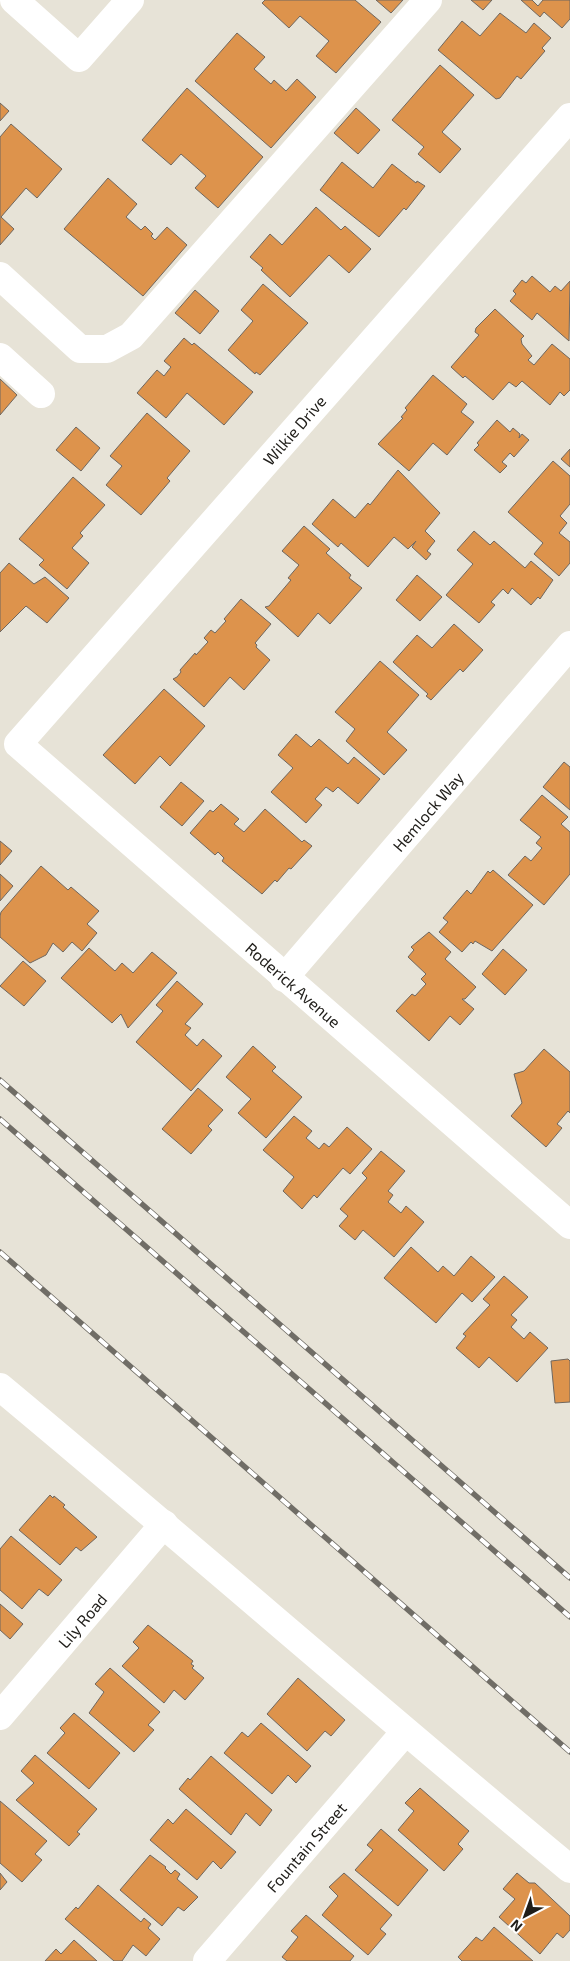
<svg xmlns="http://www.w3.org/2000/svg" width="570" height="1961" font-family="'Exo 2',sans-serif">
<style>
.building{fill:#dd934c;stroke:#6f675f}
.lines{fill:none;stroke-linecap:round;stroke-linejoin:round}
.minor{stroke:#fff;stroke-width:28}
.rail-casing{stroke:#706d66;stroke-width:5.5}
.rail{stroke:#fff;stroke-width:4;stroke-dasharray:11;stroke-linecap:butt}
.labels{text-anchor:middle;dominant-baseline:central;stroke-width:4;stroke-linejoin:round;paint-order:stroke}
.street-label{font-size:16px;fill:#1f1d19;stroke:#fff}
</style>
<rect width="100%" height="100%" fill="#e7e3d7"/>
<path class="building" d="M265,0H355L381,22L336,73L316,56L329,41L300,16L289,28L262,3Z
M376,0H403L391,13Z
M471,0H492L483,10Z
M521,0H532L538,6L543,0H570V19L562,28L544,12L540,17Z
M500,13L526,33L534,23L551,38L542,48L545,51L521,79L517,76L500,98L496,99L438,50L462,21L480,36Z
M237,33L265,57L254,69L271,84L274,80L286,91L297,79L316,97L271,148L195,81Z
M440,65L474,95L442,132L461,149L440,173L418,154L424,147L392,120Z
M187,88L263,157L218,208L195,188L206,176L181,154L171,165L142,140Z
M0,103L9,111L0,121Z
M356,108L380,130L358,154L334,133Z
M11,124L62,169L37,198L26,188L1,217L14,229L0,245V137Z
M342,162L373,188L392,164L416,183L417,181L425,186L406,210L404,208L379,237L320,190Z
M108,178L137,204L126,217L141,230L145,226L153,234L151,236L155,240L167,227L187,245L143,296L64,229Z
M316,207L341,230L345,226L371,249L349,273L329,255L290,297L261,270L263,268L250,257L270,234L282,245Z
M532,276L550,292L555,286L561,291L570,281L569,341L537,313L532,320L510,301L516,294L513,291L522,280L526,283Z
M263,284L308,323L260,375L256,372L255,374L228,350L253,321L241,310Z
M195,290L219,311L200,334L175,313Z
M495,309L524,336L521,339L522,344L532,356L528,360L534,365L552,344L570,359V390L564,396L560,392L550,405L522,381L516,387L509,382L493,400L465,376L463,378L451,367L479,335L475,332L476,328Z
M184,338L192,345L194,343L253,392L224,425L187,393L166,418L137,393L157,370L164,376L171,367L164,361Z
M433,375L467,404L461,412L474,422L447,455L433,443L409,471L378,444L403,418L401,417L407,410L405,408Z
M0,379L17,395L0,415Z
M147,413L190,451L167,478L170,481L141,515L106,485L122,466L110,456Z
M497,420L510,432L513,428L520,434L519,438L522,434L529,440L514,457L510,453L502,462L507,466L500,473L474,450L479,445L477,443Z
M76,427L100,448L81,471L56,450Z
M570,449V467L561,459Z
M553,461L570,476V504L560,516L567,523L559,533L570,542V563L559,576L534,554L543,543L508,512Z
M398,470L440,513L425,531L435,541L427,551L431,554L426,560L412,547L416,541L408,549L394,537L368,567L341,543L338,547L312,524L333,499L355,518L368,503L370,505Z
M73,477L105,505L80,533L83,536L72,548L89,563L67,589L39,565L44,560L19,539Z
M304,526L330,549L326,553L351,575L349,578L362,588L330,624L318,613L298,637L265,607L269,606L291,580L288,578L299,565L282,551Z
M474,531L490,545L494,541L525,568L531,561L553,580L540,599L538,597L531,605L512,588L508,594L503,589L491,602L495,605L479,623L446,595L473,564L457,550Z
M9,563L34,584L45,577L69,598L47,623L26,606L0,632V573Z
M417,575L442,597L420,621L396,600Z
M241,599L271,624L255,643L257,645L256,647L270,660L244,690L230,677L204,707L173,679L177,677L181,672L180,670L195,653L196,655L208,642L204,638L211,630L215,633L226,621L224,619Z
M454,624L483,650L463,672L460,669L431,700L426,696L428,694L393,662L417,635L432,648Z
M380,661L419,695L387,732L407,750L384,775L346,741L355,729L335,712Z
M164,689L205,726L170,766L160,756L135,784L103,755Z
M296,734L311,747L319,739L348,764L354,757L380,779L358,804L338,787L333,792L326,787L315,799L322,805L306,823L271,792L293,768L278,755Z
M564,762L570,767V810L543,787Z
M181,782L204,801L182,826L160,807Z
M542,795L568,817L561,824L570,832V874L544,905L508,875L525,856L531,861L542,848L536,843L541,837L520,820Z
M221,804L239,819L234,824L244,832L265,809L302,842L304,840L312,846L291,869L289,868L277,882L275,880L262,894L222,861L224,858L218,852L215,855L190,833L210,810L213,812Z
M0,841L12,851L0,865Z
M41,866L68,890L71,887L99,911L87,924L97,933L82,951L72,942L63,952L53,943L46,955L30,963L0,937V916L1,912Z
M493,870L533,905L492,951L475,941L473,944L471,942L462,952L439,932L448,922L443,918L467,890L471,894L488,871L490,873Z
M0,874L13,886L0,901Z
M429,932L451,952L445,959L476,987L465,999H462L474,1009L460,1025L450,1016L429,1041L396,1011L412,994L415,996L426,984L421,979L426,974L408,957L414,950L411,947Z
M89,948L115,971L122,963L133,973L152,952L177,973L128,1028L121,1014L112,1023L61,978Z
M503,949L527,970L505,995L482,974Z
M23,961L46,981L24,1006L0,986Z
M177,981L203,1004L185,1024L191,1028L185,1035L197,1046L203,1039L222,1056L191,1091L136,1042L163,1011L156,1005Z
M253,1046L276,1067L272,1071L302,1097L266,1138L238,1113L251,1099L226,1077Z
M544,1049L570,1072V1113L568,1111L557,1124L562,1128L546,1147L511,1116L522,1103L514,1074L524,1071Z
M198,1088L223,1110L208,1126L212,1130L191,1154L162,1129Z
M294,1116L312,1131L306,1138L319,1149L324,1143L329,1147L347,1127L372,1149L350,1174L343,1168L317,1198L314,1195L302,1209L283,1191L294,1177L263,1150Z
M381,1151L405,1171L388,1191L393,1195L388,1202L401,1213L406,1206L424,1222L394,1257L363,1230L355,1240L339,1226L348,1216L340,1209L367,1178L362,1173Z
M411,1247L438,1272L443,1266L454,1276L471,1256L495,1277L472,1302L462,1293L436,1323L384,1278Z
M504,1276L528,1297L511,1315L517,1320L511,1327L524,1339L530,1332L548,1348L517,1382L489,1357L479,1368L456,1348L466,1336L463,1334L490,1305L483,1299Z
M568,1359L570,1361V1402L555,1403L551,1361Z
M50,1495L53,1498L54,1496L65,1505L63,1507L97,1537L81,1551L76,1547L60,1565L19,1530Z
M11,1536L62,1580L48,1596L39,1589L22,1609L0,1590V1549Z
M0,1604L23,1624L10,1639L0,1630Z
M148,1625L193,1661L191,1664L194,1666L192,1668L204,1678L185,1700L174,1690L164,1703L122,1666L139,1648L133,1642Z
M110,1668L160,1712L148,1725L154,1730L134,1752L89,1713L104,1692L95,1684Z
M298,1678L345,1720L331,1736L325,1731L307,1751L267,1714Z
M74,1713L120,1753L89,1789L47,1753L65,1733L60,1728Z
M261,1723L311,1766L296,1783L288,1775L272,1794L224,1753L242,1732L248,1737Z
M35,1755L97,1809L77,1832L80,1834L69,1846L16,1800L34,1783L21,1771Z
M211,1756L272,1810L260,1826L246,1813L231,1835L179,1789L188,1778L190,1780Z
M420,1788L469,1831L458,1844L463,1849L444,1871L398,1830L414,1811L405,1803Z
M0,1801L47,1841L35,1854L42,1860L22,1882L0,1863Z
M186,1809L236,1852L221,1869L213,1861L197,1880L150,1840L168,1819L173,1824Z
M381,1829L428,1870L398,1906L355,1870L373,1850L367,1845Z
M150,1855L166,1867L165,1868L171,1874L175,1870L180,1874L177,1879L198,1897L184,1911L178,1907L162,1926L120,1890Z
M0,1873L7,1882L0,1890Z
M344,1873L392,1915L380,1929L386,1934L368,1955L322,1915L338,1896L329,1887Z
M517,1873L529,1883H535L570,1916V1930L563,1938L557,1933L540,1954L499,1917L515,1899L503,1889Z
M98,1885L141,1922L144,1918L151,1924L148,1928L160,1939L146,1956L133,1945L122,1961H114L65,1919L76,1907L78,1909Z
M306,1915L354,1956L350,1961H287L282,1957L298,1937L291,1931Z
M494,1927L533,1961H462L458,1957L476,1937L482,1941Z
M74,1940L97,1961H45L56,1949L61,1954Z"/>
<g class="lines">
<g class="minor">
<path d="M14,0L79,58L130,0"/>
<path id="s1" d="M570,117L18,744L570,1225"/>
<path d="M0,276L80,349H107L131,336L428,0"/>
<path d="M0,357L41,394"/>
<path id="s2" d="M284,978L570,645"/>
<path d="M0,1387C191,1546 378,1710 570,1869"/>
<path id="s3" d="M0,1716L164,1524"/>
<path id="s4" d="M207,1961L405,1732"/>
</g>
<g class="rail-casing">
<path id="rail" d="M0,1080L570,1578
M0,1119L570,1617
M0,1252L570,1752"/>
</g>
<use href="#rail" class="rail"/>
</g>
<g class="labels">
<g class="street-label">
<text transform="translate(294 430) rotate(-49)">Wilkie Drive</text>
<text stroke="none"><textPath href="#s2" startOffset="220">Hemlock Way</textPath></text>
<text stroke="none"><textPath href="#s1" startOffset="1201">Roderick Avenue</textPath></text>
<text stroke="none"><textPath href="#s3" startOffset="126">Lily Road</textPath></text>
<text stroke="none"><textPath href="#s4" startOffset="151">Fountain Street</textPath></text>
</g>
</g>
<g transform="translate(525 1916) rotate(221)" stroke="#ffffff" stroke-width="4" paint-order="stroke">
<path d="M0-4L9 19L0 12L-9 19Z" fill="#1f1d19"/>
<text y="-8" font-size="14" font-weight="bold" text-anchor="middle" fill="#1f1d19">N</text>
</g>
</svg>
